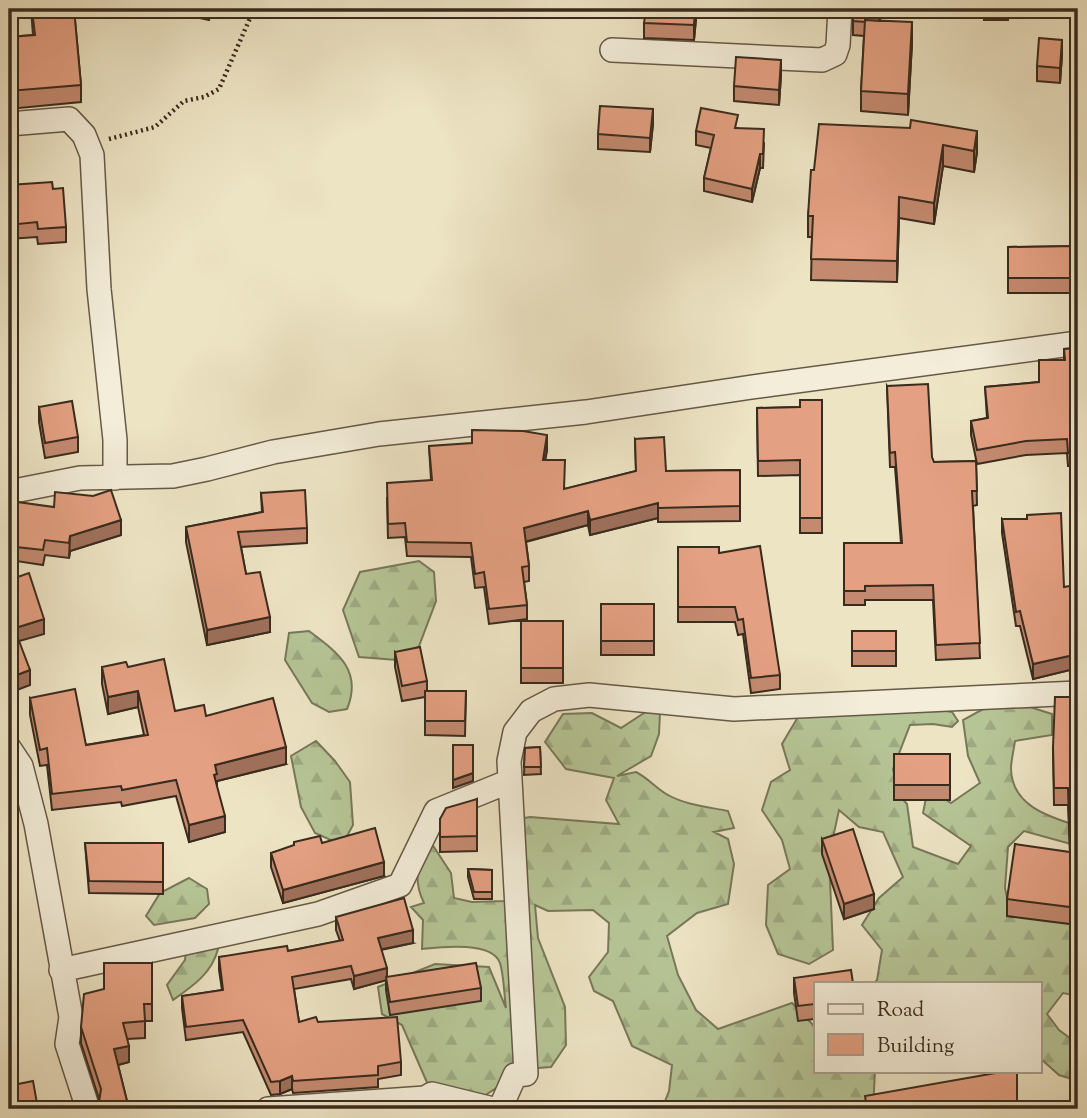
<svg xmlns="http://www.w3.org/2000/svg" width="1087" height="1118" font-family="'Sorts Mill Goudy',serif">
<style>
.forest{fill:url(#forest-firs);stroke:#78785a;stroke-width:2}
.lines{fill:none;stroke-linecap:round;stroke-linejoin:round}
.street-casing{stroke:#665947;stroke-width:26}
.path{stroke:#392b1d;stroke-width:4.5;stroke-dasharray:2 3.5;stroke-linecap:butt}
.street{stroke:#f3edd9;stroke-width:23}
.wall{fill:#c48a70;stroke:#392b1d;stroke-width:2}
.shaded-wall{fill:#a0705b;stroke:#392b1d;stroke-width:2}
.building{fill:#e4a082;stroke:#392b1d;stroke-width:2}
</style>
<defs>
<pattern id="forest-firs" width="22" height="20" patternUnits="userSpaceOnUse" patternTransform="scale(1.75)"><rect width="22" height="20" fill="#b6c596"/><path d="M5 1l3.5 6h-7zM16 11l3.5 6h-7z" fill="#9da981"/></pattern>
</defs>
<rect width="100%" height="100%" fill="#ede4c4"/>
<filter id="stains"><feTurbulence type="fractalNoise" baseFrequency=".00286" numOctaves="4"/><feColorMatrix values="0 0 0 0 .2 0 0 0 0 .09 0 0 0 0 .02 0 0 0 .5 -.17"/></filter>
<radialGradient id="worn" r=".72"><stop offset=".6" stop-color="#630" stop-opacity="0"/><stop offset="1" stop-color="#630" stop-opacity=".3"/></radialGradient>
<path class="forest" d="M419,561L434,572L436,601L419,646L397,660L359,657L343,610L360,572Z
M309,631C337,652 363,670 347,709L329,712L312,703L285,660L289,633Z
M909,705L952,712L958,721L952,727L933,724L910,725L893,769L898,794L907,804L913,847L958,864L971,846L923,813L928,788L951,803L980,783L968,756L963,720L985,708L1030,707L1052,714V735L1015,741C1014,749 1011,760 1011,769C1012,806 1049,817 1078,826V846L1024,831L1008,847L1005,888L1011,917L1078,903V996L1063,993L1047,1014L1059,1030L1078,1044V1081L1059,1075L1040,1058V983H874L877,980L882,950L862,925L879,898L903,877L883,832L859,827L839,810L829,856L833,950L809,964L778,954L766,925L768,885L790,869L782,840L762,810L771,782L790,770L782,744L801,712Z
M647,711L660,712L659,734L651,756L617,776L636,772C648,778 658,790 668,795C686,805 708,807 728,811L734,828L714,832L728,839L734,864L728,904L697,913L667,936L678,975L696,1010L718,1029L792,1003L816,1028V1071H875L873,1109H662L669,1091L672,1065L632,1046L613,1001L594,991L589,977L608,952L609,923L593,910L548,911L535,905L538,938L565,1007L566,1045L551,1067L525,1069L478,1100L432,1094L402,1025L382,1014L378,987L435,964L489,967L506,1008C504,994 504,976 500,963C492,941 441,947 422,949L423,920L411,907L424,903C413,882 417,858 428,838L451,873L454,898L472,902L505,901L506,821L530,817L619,824L606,800L614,778L566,769L545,742L563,714L592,713L621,728Z
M316,741L335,761L350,782L353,825L342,845L315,833L301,807L291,756Z
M189,878L207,889L209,904L195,918L154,925L146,916L160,893Z
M210,936L218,949C212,973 193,986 173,1000L167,985L185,960L187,940Z"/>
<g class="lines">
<g class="street-casing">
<path id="street" d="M612,50L822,60L835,54L838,45L840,9
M9,124L69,119L84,135L92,155L99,289L115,440V478
M9,492L80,478L173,476L207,469L273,452L379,434L586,412L752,387L1078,343
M9,748L21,766L36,824L71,1017L67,1044L88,1109
M61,970L318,914L400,885L436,811L510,781
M268,1109L425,1098L432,1094L493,1109
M500,1109L515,1075L526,1074L509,761L515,732L531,711L554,699L589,695L734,709L1078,693"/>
</g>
<path class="path" d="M109,139L155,127L184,101L204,97L219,89L254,9"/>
<use href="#street" class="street"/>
</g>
<path class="wall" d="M31,9H74L81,85V102L9,109V37L33,35Z
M164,9H212L209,20L164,10Z
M697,9L694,40L644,38V23Z
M881,9L880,21L912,43L908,115L861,111V91L864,36L853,35V21Z
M984,9H1057V12H1008V20H984Z
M1062,55L1060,83L1037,81V66Z
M781,75L779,105L734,101V86Z
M653,124L650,152L598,149V134Z
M738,128L764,143L763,168H760L752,202L704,191V178L711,148L696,145V131Z
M910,128L977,152L974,172L943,166L934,224L899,218L897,282L811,280L812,237H808V216L814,170Z
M9,185L53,189L66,227V242L38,244L37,237L9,239Z
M1078,246V293H1008V247Z
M1078,348V501H1072L1071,466H1068L1067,453L1026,455L977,464L971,435V421L987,418L985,387L1039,382L1064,360V349Z
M887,386L934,462L976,461L977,505L973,506L980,658L936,660L933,600H865V605H844V543H901L895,467H890Z
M822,400V533H800V475L758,476L757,408L800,407Z
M39,407L78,437V452L45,458L39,422Z
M635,439L666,471L740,470V521L658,522V518L590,535L588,525L526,542L529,566V581L524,582L527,605V619L489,624L484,587L475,588L471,557L407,556L405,537L388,538L387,498L431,480L429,446L547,450L545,460L565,489L636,471Z
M261,493L307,528V543L241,547L246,574L270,632L207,645L186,542V527L262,512Z
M1002,519L1064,587L1075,615L1078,614V668L1033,679L1020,626H1016L1002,533Z
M121,535L70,551L69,558L45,555L43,565L16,561V552H13V537Z
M678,547L719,553L780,675V689L751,693L743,634L738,635L735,622H678Z
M601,604H654V655H601Z
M521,621H563V683H521Z
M852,631H896V666H852Z
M395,652L427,681V691H466L465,736L425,735V697L402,701L395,667Z
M102,667H128L175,711L206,716L286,764L217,781V788L225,832L189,842L176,796L122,806L121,802L52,810L47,765L40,766L30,715V698L86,745L144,735L138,707L108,714L102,684Z
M1078,697V925L1007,916V899L1070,852L1068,805H1054L1053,747Z
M540,747L541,774L524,775L525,748Z
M894,754H950V800H894Z
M477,799V851L440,852V819Z
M822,839L874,909L844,919L822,854Z
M294,842L322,843L384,876L283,903L271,867V853L294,846Z
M85,843H163V894L89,893Z
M468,869L492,870V899H474L468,877Z
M336,917L413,943L381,950L387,977L481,988V1001L390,1015L386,990V980L354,989L351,979L294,989L299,1022H318L401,1062V1075L378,1079V1087L293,1093L292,1089L280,1094L271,1095L243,1032L186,1040L182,1008V996L222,990L219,970V957L288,951L340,941L336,930Z
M152,963V1021H145V1038L127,1039L129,1062L118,1065L129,1109H92V1106L99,1102V1099L81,1043V1027L104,989Z
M794,978L816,983V1038L814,1019L798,1021L794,993Z"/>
<path class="shaded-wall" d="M695,9H697L694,40V25Z
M912,22V43L908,115V94Z
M1062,40V55L1060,83V68Z
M781,60V75L779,105V90Z
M653,109V124L650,152V138Z
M977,131V152L974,172V151Z
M943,145V166L934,224V203Z
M760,154V168L752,202V189Z
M899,197V218L897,282V261Z
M547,435V450L543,474V460Z
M658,503V518L590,535V520Z
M588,511V525L524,542V528Z
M121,520V535L70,551L69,558L70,536Z
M270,617V632L207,645V630Z
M44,619V634L9,644V630Z
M1078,654V668L1033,679V664Z
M30,670V685L9,693V678Z
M138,691V707L108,714V697Z
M286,747V764L217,781V791L214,775L215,765Z
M473,773V781L453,788V780Z
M225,816V832L189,842V825Z
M384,862V876L283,903V890Z
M874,894V909L844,919V904Z
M413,930V943L378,950V938Z
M387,968V980L354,989V976Z
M129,1046V1062L114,1066V1049Z
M292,1076V1089L280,1094V1081Z"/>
<path class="building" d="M32,9H74L81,85L9,91V37L35,35Z
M646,9H695L694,25L644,23Z
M853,9H880L879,21L865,20V22L853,21Z
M865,20L912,22L908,94L861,91Z
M1039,38L1062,40L1060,68L1037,66Z
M736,57L781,60L779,90L734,86Z
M600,106L653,109L650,138L598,134Z
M701,108L738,115L735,128L764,129L763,154H760L752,189L704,178L714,135L696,131Z
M911,120L977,131L974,151L943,145L934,203L899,197L897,261L811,259L813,216H808L811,170H814L819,124L910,128Z
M52,182L53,189L63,188L66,227L38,229L37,222L9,225V185Z
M1078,246V278H1008V247Z
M1078,348V487H1072L1071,453H1068L1067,439L1026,441L977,450L971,421L988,418L985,387L1039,382V360H1065L1064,349Z
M928,384L932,457L934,462L976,461L977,491H972L980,643L936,645L933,585L865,586V591H844V543H902L895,452L890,453L887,386Z
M800,400H822V518H800V460L758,461L757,408L800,407Z
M72,401L78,437L45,443L39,407Z
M472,430L523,431L547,435L543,460H565L564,489L636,471L635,439L664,437L666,471L740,470V506L658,508V503L590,520L588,511L524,528L529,566L522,567L527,605L489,609L484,572L475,574L471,543L407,542L405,523L388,524L387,483L432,480L429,446L472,443Z
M111,490L121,520L70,536L69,543L45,540L43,550L16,547L17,538L13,537L17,502L54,507L55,492L93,496Z
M305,490L307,528L238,532L246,574L260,572L270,617L207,630L186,527L263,512L261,493Z
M1061,513L1064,587L1070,586L1075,615L1078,614V654L1033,664L1020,611L1016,612L1002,519H1027V515Z
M760,546L780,675L751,678L743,619L738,620L735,607H678V547H719V553Z
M29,573L44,619L9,630V580Z
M601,604H654V641H601Z
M521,621H563V668H521Z
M852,631H896V651H852Z
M16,633L30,670L9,678V636Z
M420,647L427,681L402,686L395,652Z
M164,659L175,711L204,705L206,716L273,698L286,747L215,765L217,774L214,775L225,816L189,825L176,780L122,790L121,786L52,794L47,748L40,750L30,698L75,689L86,745L148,735L138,691L108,697L102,667L126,662L128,667Z
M425,691H466L465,721H425Z
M1055,697H1078V908L1007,899L1015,844L1070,852L1068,788H1054L1053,747Z
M453,745H473V773L453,780Z
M540,747L541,767H524L525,748Z
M894,754H950V785H894Z
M477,799V836L440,837V819L446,808Z
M375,828L384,862L283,890L271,853L294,845V842L320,836L322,843Z
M853,829L874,894L844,904L822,839Z
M85,843H163V882L89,881Z
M468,869L492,870V892H474Z
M404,898L413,930L378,938L387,968L354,976L351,966L292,977L299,1022L316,1017L318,1022L397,1017L401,1062L378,1066V1075L293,1081L292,1076L280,1081L271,1082L243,1020L186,1027L182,996L223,990L219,957L287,946L288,951L343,940L336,917Z
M104,963H152V1004H144L145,1021L123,1023L129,1046L114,1049L129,1109H93L92,1106L99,1102L101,1089L81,1027L84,994L104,989Z
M476,963L481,988L390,1002L386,977Z
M851,970L853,983H816V1023L814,1004L798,1006L794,978Z
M1007,1071H1017V1109H867L865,1096Z
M9,1073L13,1085L33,1081L38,1109H9Z
M325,1103V1109H302L301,1104Z"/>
<rect width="1087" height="1118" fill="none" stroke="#ede4c4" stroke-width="35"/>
<rect x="10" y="10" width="1066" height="1097" fill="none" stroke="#392b1d" stroke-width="3.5"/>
<rect x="18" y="18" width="1052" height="1083" fill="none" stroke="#392b1d" stroke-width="2"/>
<rect x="814" y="982" width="228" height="91" fill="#f3edd9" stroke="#a99f8e" stroke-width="2"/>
<rect x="828" y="1004" width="35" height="10" fill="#f3edd9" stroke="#a99f8e" stroke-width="2"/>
<text x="877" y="1016" font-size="21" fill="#392b1d">Road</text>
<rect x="828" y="1034" width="35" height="21" fill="#e4a082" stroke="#a99f8e" stroke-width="2"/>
<text x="877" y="1052" font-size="21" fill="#392b1d">Building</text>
<rect width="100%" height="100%" filter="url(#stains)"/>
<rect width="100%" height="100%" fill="url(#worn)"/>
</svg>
